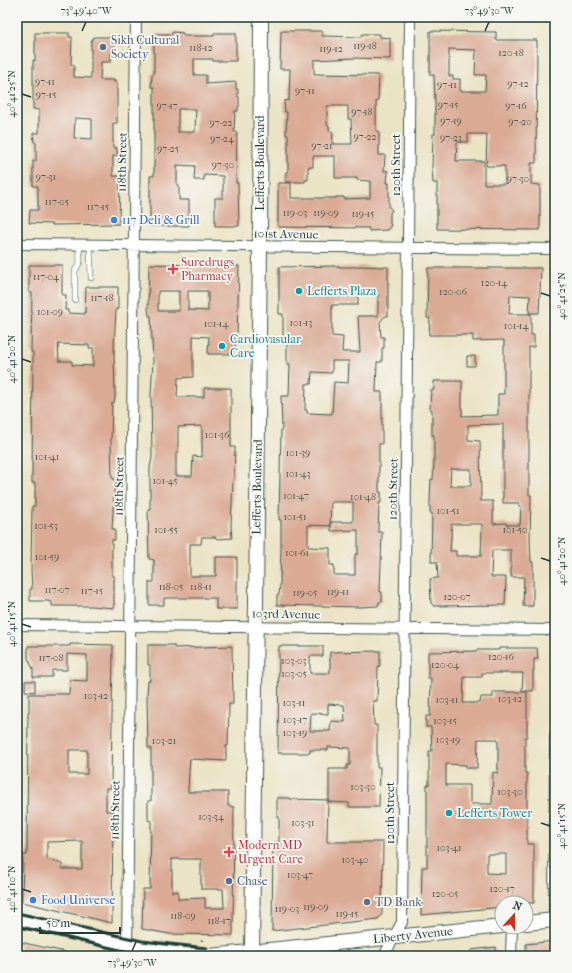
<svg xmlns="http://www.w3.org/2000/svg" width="572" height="973" font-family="'IM FELL French Canon',serif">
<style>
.building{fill:#daaa94;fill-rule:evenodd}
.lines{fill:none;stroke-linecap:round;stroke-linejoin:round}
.lane-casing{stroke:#3e564a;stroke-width:6}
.street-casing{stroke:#3e564a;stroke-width:12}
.secondary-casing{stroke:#3e564a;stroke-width:16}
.path{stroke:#3e564a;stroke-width:2;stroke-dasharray:3 3;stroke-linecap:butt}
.lane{stroke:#fff;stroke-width:5}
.street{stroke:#fff;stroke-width:10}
.secondary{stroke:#fff;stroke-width:14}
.rail{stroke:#1f3d34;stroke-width:3}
.ticks{fill:none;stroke:#1f3d34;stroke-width:1.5}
.service-dot{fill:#5c6f8a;stroke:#f6f6f2;stroke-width:1.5}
.shop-dot{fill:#3f7fe0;stroke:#f6f6f2;stroke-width:1.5}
.health-dot{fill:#e0444e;stroke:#f6f6f2;stroke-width:1.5}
.culture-dot{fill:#0f9aa8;stroke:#f6f6f2;stroke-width:1.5}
.labels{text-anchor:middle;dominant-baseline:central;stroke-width:3.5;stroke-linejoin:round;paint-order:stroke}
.number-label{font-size:10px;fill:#4e584c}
.service-label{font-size:12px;fill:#4e5e75;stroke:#f6f6f2;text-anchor:start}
.street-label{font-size:12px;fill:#1f3d34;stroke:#f6f6f2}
.shop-label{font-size:12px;fill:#366cbe;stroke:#f6f6f2;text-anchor:start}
.health-label{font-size:12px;fill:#be3a42;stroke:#f6f6f2;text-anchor:start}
.culture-label{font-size:12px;fill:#0d838f;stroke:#f6f6f2;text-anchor:start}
.neatline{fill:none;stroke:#1f3d34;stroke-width:1.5}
.ticks-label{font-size:10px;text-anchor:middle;fill:#1f3d34}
</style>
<rect width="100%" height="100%" fill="#f6f6f2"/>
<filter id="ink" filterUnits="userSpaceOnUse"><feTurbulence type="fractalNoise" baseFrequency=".025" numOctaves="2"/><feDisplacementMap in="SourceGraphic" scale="8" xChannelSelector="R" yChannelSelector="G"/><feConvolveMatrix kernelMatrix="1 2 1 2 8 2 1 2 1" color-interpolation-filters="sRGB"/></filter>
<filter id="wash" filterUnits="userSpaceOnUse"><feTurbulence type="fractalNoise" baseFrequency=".012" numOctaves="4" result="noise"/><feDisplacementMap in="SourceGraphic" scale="16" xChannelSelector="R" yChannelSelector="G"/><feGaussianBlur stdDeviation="0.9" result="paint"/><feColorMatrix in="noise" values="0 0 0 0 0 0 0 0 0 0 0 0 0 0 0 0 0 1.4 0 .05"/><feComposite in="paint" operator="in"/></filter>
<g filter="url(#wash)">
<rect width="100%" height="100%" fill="#ebe3c5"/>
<g id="blocks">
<path class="building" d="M281,31H322V36L362,37V34H380V37L390,38V59L355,58L314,60V74L379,75L378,101H376V131H379V155H385L384,171H388L387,183H389V207L392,210L390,213V224L391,225L387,230L369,231V228L278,227V183H291V198H336V197H344V199L370,198V181L357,180V178H335V156H313V167H308V180H305V182H286V172H288V135H286L287,112H285L284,101L289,100L290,69H280ZM327,106H348V119H351L352,144H332L333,132L329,131V126L327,125Z
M430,31L496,32V40H537L536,163H531V184L540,185V230L437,229V183H433L432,170L433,134H435V101L434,75H430ZM449,49L476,50L475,75H486L485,91H460V79H453V76H449ZM468,134H487L486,166H505V184H484V161H456L457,142H468Z
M173,32L183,33L184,36H214V33H236V61H213V59H194V75H206V84L236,82V89H238V97H239V107H238V111H235L234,132H237L236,183H238L239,226H215V198H223V176L204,175V180H194L195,166L177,165V185H179V200H189V226H150V176H154V87H151L152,77V74H154V51L153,34H172ZM178,109H196L195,132H178Z
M35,33H69V37H72L71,65H74V77L91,78V41L94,37H114V54H111V62H101L100,80H114V82H117V123H113V148H117V156H113V176H120L119,224L52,225V224L29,223L30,210H38V186H33V161H36V143L34,142L33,133H39V110L33,109V60L35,61ZM75,118L92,119V139L74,138Z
M149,264L239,266L237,338H236L235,350H232V354H208L209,337L193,336V377L178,378L177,397H204V388H231V447H235L234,479H233L231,526L232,538L217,539L215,537H202L201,544H190V576H216V557H237V609H216V598H164V605H149V582H154V560L149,559L148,509H150V467L152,458L151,393L153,361L151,316H149L148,309ZM158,291H179V311H158ZM188,291H208V311L188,310ZM202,426V457L193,456L192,476H176V453H178V427Z
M29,265H62V295H66L65,310H68V313L85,314L86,287H118V309H116L114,348L115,398L114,403H112L111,442L112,478L115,479L112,529H115V540H112V576H114V608L91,606H52V602H49V601H30V589H32L31,570L32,506H35V483H32L33,352H31L32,293H29ZM58,344L89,345V348H93V366L72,365V361H59Z
M339,266V267H358V266L388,267V316H385L380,322L381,337H384V348H382V362H377L376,392H382V444H379V492H381V503H379L378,532H382L380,592H382V602H379L378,606L360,607L277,605V595H279L280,586L281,547V520H279L281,429H282L281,396H289L290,364H287V336H283V314H279V267ZM358,294H378V316H358L360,352H342L343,337L332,336V305H358ZM332,361H349L348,383L334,382L332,414L307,413V410H305L306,384H311L312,372L332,373ZM331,502H353V522H331V531L358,530V554H355V575H334V565H330V548L308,547V525L330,526Z
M428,268H541L539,313H529L530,296L510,295L509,314H531V335H534V347H529V495H531L530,540L531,562H533V606H523L524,577H511V550H492L491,577H506L505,605L434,606L431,603L430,579L438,578L437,562H431L432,513H430V500L431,479L433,480L434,459V435H432V410L430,409L431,390H434V381H462V416L498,415V394H504V340L473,341V335H429L430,318H427ZM503,424V503H519V506H521L520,525H507L506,523L493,524V501H481L480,441L468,440V425ZM451,469H471V486H450ZM452,524H482L481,556H456V551H450Z
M467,356H475V366H467Z
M70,644L113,645L111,788H106V811H113L112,923L22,902L23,855H27L28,712H29V694H69L70,680L87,681V655L67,654V670H52V677H33V669L28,658V646H70ZM69,750H87V774H69ZM82,841V869H62V864L47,859V842Z
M148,645H174V648L232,646L233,704H229L228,746H226V761L190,759L188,787V792H228V806L234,807L233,935L170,934L142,929L143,889H150L151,821L148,820V801H151V748H148L147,694L148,681H150V665H148ZM172,859H201V889H223L224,908H205V898L178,899V891L172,892Z
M279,646H323V656H310V673H330V652L380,651V666H378L377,701H373L374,725H377V767H380L379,807H349V803L329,802V769H347V765H350V748L328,747V750H310V753H278ZM328,704L344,705L345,722L331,721L330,731H310L311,713L328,714Z
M499,648H537L538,659H534V670H533V691H522L523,673H482V677H464L463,703H480L481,697H493V692H527V737H525V773H527V844H534V903H502V907L421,915L422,867H427V785H429V751H432L431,727H426V716H430L431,678H428V652L476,651V650H499ZM478,739H498V773L493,772L492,804H470V785H446V764L466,765V768H477ZM487,854H506V874L487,873Z
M25,681H35V692L25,691Z
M277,798H290V799L328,800L327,842H383L382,914L378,919L272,931L273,842H279V817H277Z
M555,941V956H526V944Z
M20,942L65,952V956H20Z
M496,947V956H471V950Z"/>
</g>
</g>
<g filter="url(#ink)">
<use href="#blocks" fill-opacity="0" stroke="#3e564a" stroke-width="1"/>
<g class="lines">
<g class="lane-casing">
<path id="lane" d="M90,245L91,278
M75,300V271L80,262L79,245"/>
</g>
<g class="street-casing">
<path id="street" d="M17,244L555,249
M17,625L555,630
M554,920L555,736
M127,956L136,17
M384,956L402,922L410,17
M511,956L512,927"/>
</g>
<g class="secondary-casing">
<path id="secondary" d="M17,920L159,952L183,955L210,956L502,926
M526,923L555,920
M252,956L260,246L261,17"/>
</g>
<path class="path" d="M202,940V941"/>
<use href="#lane" class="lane"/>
<use href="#street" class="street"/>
<use href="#secondary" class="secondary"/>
<path class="rail" d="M17,913L142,941L207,948
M17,926L146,956"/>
</g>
</g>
<path class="ticks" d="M82,31L86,22M485,31L489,22M22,94L31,97M541,293L550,296M22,359L31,362M541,558L550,561M22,624L31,627M541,823L550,826M22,889L31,892M132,951L136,942"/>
<g class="service-dot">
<circle cx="103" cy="47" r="4"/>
<circle cx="229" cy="881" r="4"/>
<circle cx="367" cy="902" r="4"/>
</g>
<g class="shop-dot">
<circle cx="114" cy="220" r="4"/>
<circle cx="33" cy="900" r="4"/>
</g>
<g class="health-dot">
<path d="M171 263h4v4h4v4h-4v4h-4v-4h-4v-4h4z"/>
<path d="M227 846h4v4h4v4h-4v4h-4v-4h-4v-4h4z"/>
</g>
<g class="culture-dot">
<circle cx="299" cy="291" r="4"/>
<circle cx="222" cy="346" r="4"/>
<circle cx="449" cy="813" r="4"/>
</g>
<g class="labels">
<g class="number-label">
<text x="365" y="46">119-18</text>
<text x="201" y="48">118-12</text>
<text x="331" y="49">119-12</text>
<text x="511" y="53">120-18</text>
<text x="45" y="82">97-11</text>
<text x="518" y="84">97-12</text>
<text x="447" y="85">97-11</text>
<text x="305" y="91">97-11</text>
<text x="46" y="95">97-15</text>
<text x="448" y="105">97-15</text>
<text x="167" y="106">97-17</text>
<text x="516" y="106">97-16</text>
<text x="362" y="112">97-18</text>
<text x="451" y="121">97-19</text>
<text x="520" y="122">97-20</text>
<text x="221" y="123">97-22</text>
<text x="365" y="137">97-22</text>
<text x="451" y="138">97-23</text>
<text x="222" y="139">97-24</text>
<text x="322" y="146">97-21</text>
<text x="168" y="149">97-25</text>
<text x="223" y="165">97-30</text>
<text x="46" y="177">97-31</text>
<text x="518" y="179">97-30</text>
<text x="57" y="202">117-05</text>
<text x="98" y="207">117-15</text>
<text x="295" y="213">119-03</text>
<text x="326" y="213">119-09</text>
<text x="363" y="214">119-15</text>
<text x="46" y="277">117-04</text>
<text x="494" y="283">120-14</text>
<text x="453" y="292">120-06</text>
<text x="102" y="298">117-18</text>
<text x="50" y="312">101-09</text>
<text x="301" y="323">101-13</text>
<text x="216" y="324">101-14</text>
<text x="516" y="326">101-14</text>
<text x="217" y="435">101-36</text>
<text x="298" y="453">101-39</text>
<text x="47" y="457">101-41</text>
<text x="298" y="474">101-43</text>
<text x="165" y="481">101-45</text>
<text x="296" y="496">101-47</text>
<text x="363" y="497">101-48</text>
<text x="448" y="511">101-51</text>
<text x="295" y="517">101-51</text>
<text x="46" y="526">101-53</text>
<text x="166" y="530">101-55</text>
<text x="515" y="530">101-50</text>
<text x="297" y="553">101-61</text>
<text x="47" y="557">101-59</text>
<text x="171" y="587">118-05</text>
<text x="201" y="587">118-11</text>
<text x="57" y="590">117-07</text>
<text x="92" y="591">117-15</text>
<text x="338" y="592">119-11</text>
<text x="305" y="593">119-05</text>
<text x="457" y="597">120-07</text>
<text x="501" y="657">120-16</text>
<text x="51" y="658">117-08</text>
<text x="294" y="661">103-03</text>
<text x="445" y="665">120-04</text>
<text x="294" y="674">103-05</text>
<text x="96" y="696">103-12</text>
<text x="510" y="699">103-12</text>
<text x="447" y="700">103-11</text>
<text x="294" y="703">103-11</text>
<text x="295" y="720">103-17</text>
<text x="445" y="721">103-15</text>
<text x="295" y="733">103-19</text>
<text x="448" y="740">103-19</text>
<text x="164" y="741">103-21</text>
<text x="363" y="787">103-30</text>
<text x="510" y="792">103-30</text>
<text x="211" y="817">103-34</text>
<text x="303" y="823">103-31</text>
<text x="449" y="848">103-41</text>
<text x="355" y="860">103-40</text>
<text x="300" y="875">103-47</text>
<text x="502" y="889">120-17</text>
<text x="445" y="894">120-05</text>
<text x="316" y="907">119-09</text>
<text x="287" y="909">119-03</text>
<text x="347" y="914">119-15</text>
<text x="183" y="916">118-09</text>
<text x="219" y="921">118-17</text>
</g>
<g class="service-label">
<text x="111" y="40">Sikh Cultural<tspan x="111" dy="14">Society</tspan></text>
<text x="237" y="881">Chase</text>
<text x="375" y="902">TD Bank</text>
</g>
<g class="street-label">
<text transform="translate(122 162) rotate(-89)">118th Street</text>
<text transform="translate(260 163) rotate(-90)">Lefferts Boulevard</text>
<text transform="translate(396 165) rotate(-90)">120th Street</text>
<text transform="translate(286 234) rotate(1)">101st Avenue</text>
<text transform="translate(119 486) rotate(-89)">118th Street</text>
<text transform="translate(257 487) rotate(-89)">Lefferts Boulevard</text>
<text transform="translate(393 489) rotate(-89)">120th Street</text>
<text transform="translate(286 614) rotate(1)">103rd Avenue</text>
<text transform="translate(115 810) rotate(-89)">118th Street</text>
<text transform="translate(390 813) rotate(-90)">120th Street</text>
<text transform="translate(413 935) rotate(-6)">Liberty Avenue</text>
</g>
<g class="shop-label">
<text x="122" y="220">117 Deli &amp; Grill</text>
<text x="41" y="900">Food Universe</text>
</g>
<g class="health-label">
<text x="181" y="262">Suredrugs<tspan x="181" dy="14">Pharmacy</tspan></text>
<text x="238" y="845">Modern MD<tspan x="238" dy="14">Urgent Care</tspan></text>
</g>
<g class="culture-label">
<text x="307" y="291">Lefferts Plaza</text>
<text x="230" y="339">Cardiovasular<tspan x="230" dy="14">Care</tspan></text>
<text x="457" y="813">Lefferts Tower</text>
</g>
</g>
<rect width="572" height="973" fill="none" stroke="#f6f6f2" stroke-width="44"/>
<g transform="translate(514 915) rotate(21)"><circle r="19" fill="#f6f6f2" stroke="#a0aca6"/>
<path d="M0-3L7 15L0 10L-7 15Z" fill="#c8321e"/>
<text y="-6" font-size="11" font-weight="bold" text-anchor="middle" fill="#1f3d34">N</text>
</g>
<path d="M40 927v6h80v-6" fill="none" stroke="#1f3d34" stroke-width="2"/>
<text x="46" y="927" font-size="12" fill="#1f3d34" stroke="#f6f6f2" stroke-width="3" paint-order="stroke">50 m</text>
<rect x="22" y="22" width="528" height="929" class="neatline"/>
<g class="ticks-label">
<text x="86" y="14">73°49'40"W</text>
<text x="489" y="14">73°49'30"W</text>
<text transform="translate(11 94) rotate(-90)" y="4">40°41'25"N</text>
<text transform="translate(561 296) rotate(-90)" y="4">40°41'25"N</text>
<text transform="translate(11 359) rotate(-90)" y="4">40°41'20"N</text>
<text transform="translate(561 561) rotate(-90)" y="4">40°41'20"N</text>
<text transform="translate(11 624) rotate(-90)" y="4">40°41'15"N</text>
<text transform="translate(561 826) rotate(-90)" y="4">40°41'15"N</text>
<text transform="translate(11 889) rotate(-90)" y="4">40°41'10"N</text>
<text x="132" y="966">73°49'30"W</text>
</g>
</svg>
